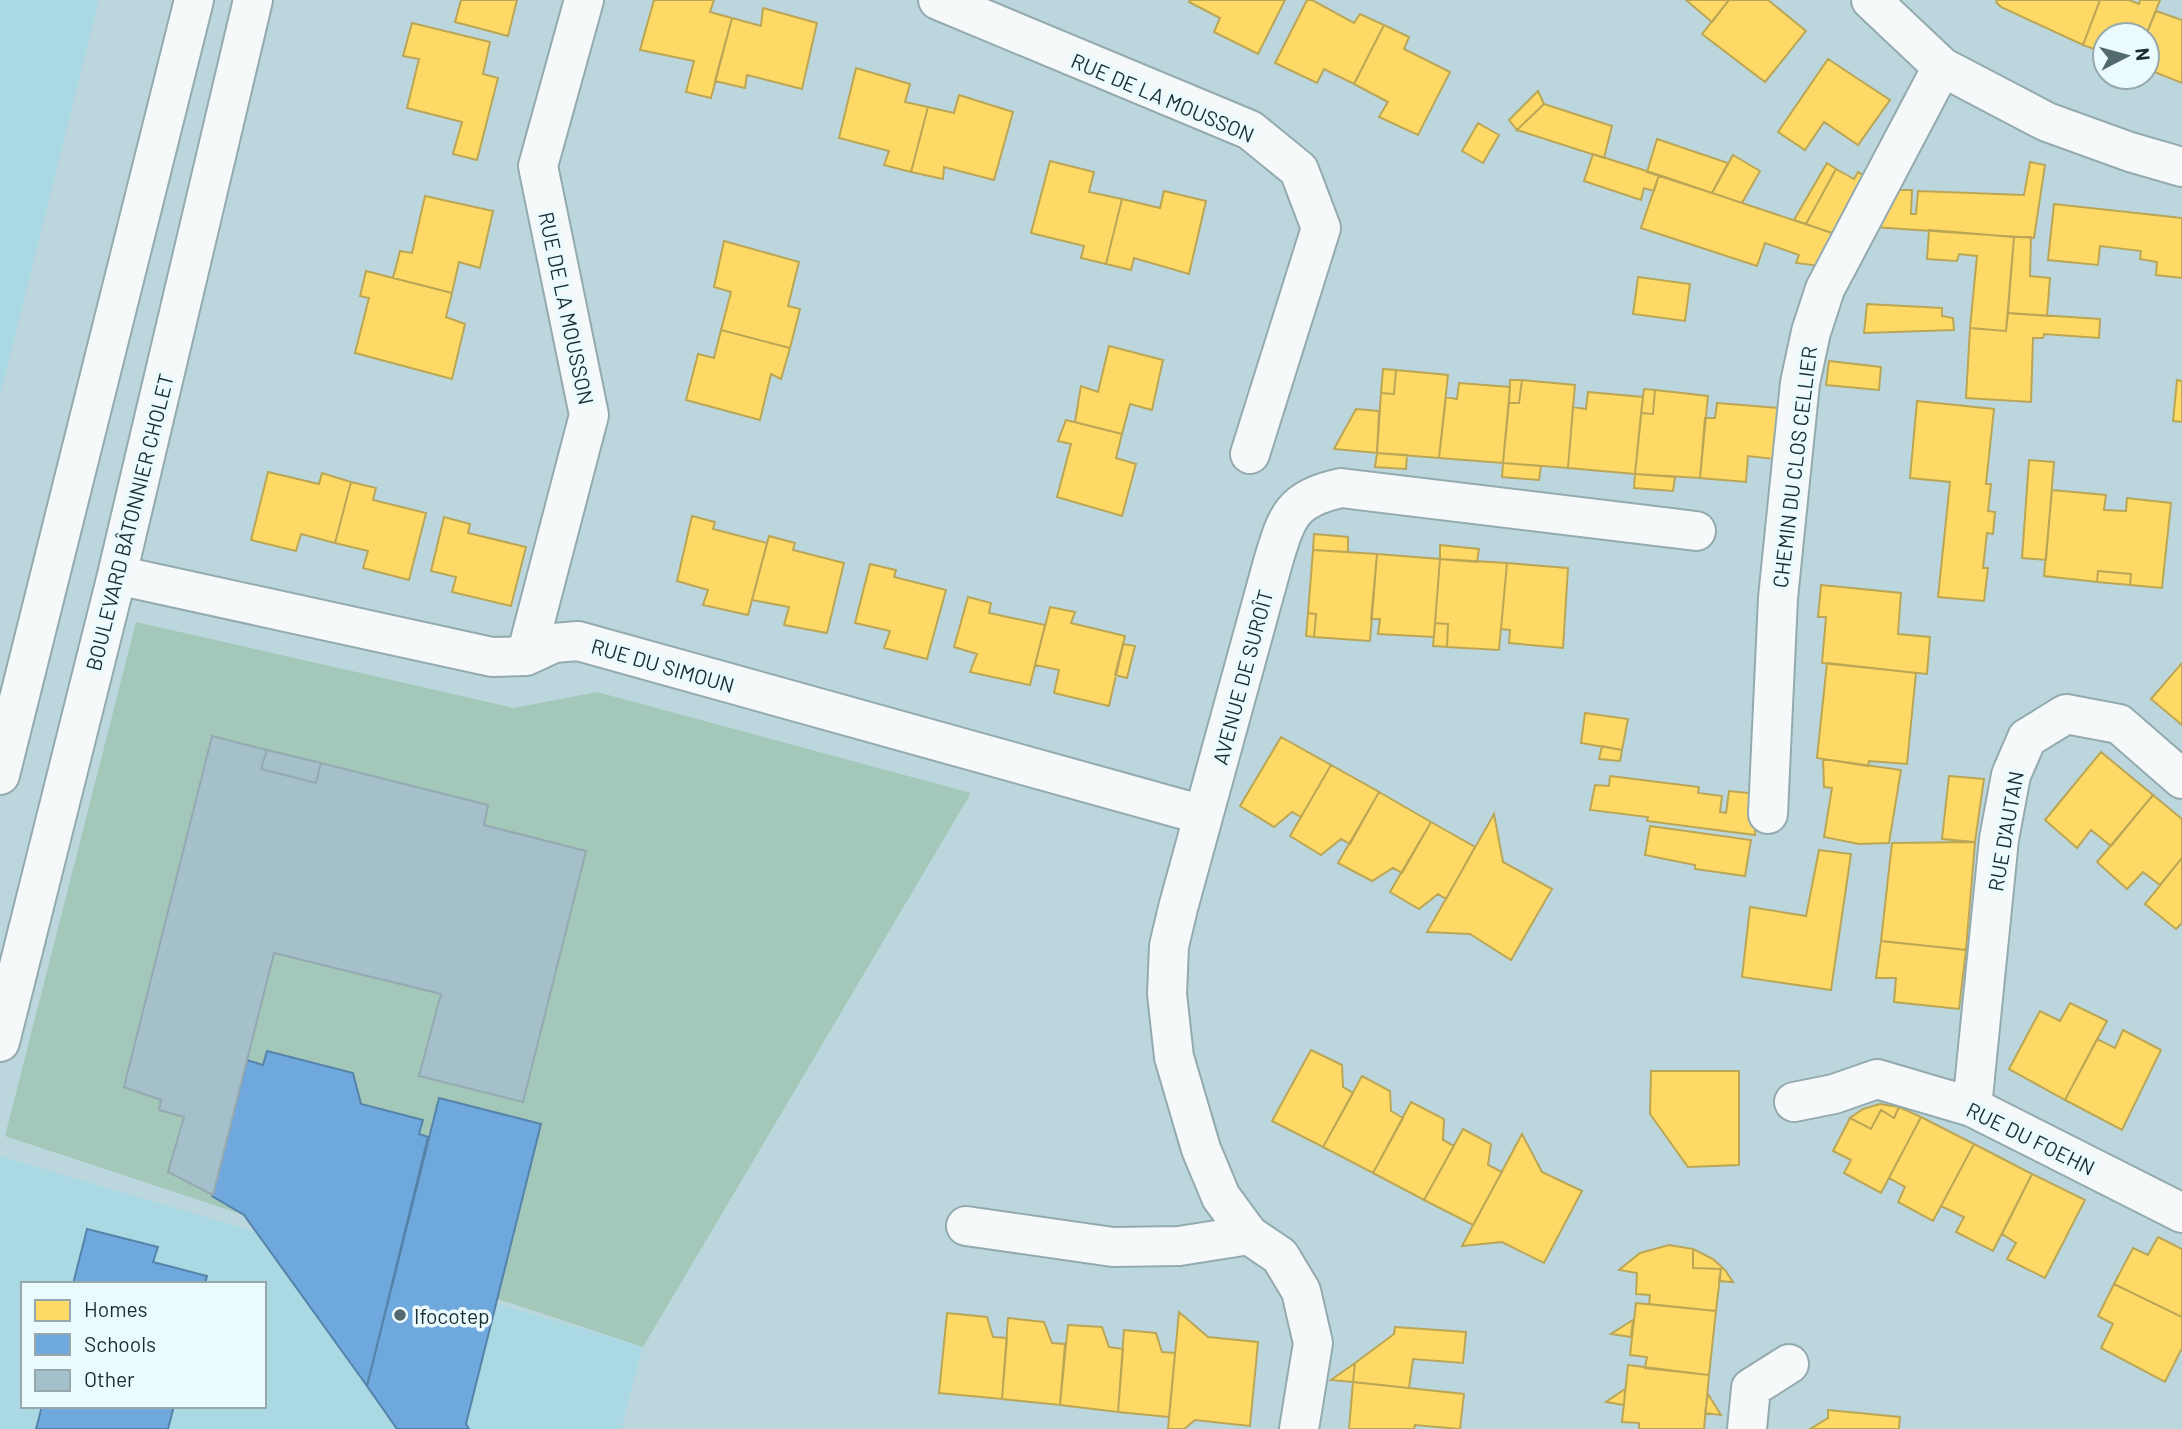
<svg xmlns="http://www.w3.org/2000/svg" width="2182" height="1429" font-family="Barlow,sans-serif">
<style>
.built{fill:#abd9e3;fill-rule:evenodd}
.green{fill:#a3c8b9}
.homes{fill:#ffd966;stroke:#baa656;stroke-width:2}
.schools{fill:#6fa8dc;stroke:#5683a9;stroke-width:2}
.building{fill:#a3c0cb;stroke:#95a9b0;stroke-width:2}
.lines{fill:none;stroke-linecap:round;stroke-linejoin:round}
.minor-casing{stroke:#94aaaf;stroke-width:42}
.minor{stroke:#f5f9fa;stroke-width:38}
.poi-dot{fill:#52696e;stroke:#ebfafd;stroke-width:2.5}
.labels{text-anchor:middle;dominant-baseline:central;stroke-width:7;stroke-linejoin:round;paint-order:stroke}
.street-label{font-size:21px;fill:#1a2e32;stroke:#ebfafd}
.poi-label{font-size:21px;fill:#1a2e32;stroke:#ebfafd;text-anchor:start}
</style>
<rect width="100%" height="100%" fill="#bbd7dd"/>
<path class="built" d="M0,0H99L0,396Z
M0,1156L643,1347L621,1429H0ZM23,1284H264V1406H23Z"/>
<path class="green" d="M136,622L514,708L597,692L971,793L643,1347L5,1136Z"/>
<path class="homes" d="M461,0H517L508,36L455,22Z
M654,0H714L710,12L732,18L711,98L686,92L694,61L640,50Z
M1190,0H1285L1258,54L1214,32L1220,18L1189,2Z
M1307,0H1312L1354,23L1360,14L1384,25L1354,84L1324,69L1317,83L1275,63Z
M1686,0H1729L1712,22Z
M1729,0H1768L1806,31L1765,82L1702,34Z
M1997,0H2100L2083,45L2001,7L1996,2Z
M2100,0H2129L2139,4L2140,0H2160L2146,35H2105V53L2083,45Z
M763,8L817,23L802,89L747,75L745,88L715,81L732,18L761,26Z
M2156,11L2182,20V83L2147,69L2146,35Z
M412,23L490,42L483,74L498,78L477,160L453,154L462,122L407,108L419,59L403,56Z
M1384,25L1409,37L1404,49L1450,72L1418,135L1379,117L1388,102L1354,84Z
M1828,59L1890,100L1858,145L1824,122L1805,150L1778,132Z
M856,68L910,84L905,102L928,107L911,172L884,165L889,151L839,138Z
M1538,91L1544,104L1517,130L1509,120Z
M959,95L1013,112L994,180L944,167L943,179L911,172L928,107L954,113Z
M1544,104L1612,126L1604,158L1517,130Z
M1478,123L1499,135L1483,163L1462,151Z
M1657,139L1728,163L1712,193L1647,172Z
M1593,154L1659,175L1654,191L1644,188L1641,200L1584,181Z
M1733,155L1760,171L1742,203L1712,193Z
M1050,161L1094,172L1089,192L1122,199L1106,264L1081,258L1084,246L1031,233Z
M2030,162L2045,165L2034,238L1874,227L1892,190H1912L1911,214H1916L1918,191L2024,195Z
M1827,163L1836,169L1806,224L1794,220Z
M1836,169L1854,179L1858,172L1866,177L1835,234L1806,224Z
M1659,175L1712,193L1835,234L1820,266L1796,263L1799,255L1765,243L1757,266L1641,228Z
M1164,191L1206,201L1189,274L1134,258L1131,270L1106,264L1122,199L1160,208Z
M425,196L493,211L480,268L459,262L452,293L393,278L400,251L412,253Z
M2054,204L2182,218V278L2156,275L2157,262L2140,259L2141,251L2100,246L2098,265L2048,260Z
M1929,230L2014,237L2006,331L1970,328L1977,256L1959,254L1957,261L1927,259Z
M2014,237H2031L2030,276L2050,278L2047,316L2008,313Z
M724,241L799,262L788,306L800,309L790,348L721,330L731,292L714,287Z
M366,271L452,293L446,317L465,324L452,379L355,353L369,298L360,296Z
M1638,277L1690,284L1685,321L1633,314Z
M1867,304L1942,308V316L1953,318L1954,330L1864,333Z
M2008,313L2100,319L2099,338L2044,334L2043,338H2033L2031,402L1966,398L1970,328L2006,331Z
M721,330L790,348L781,379L771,374L760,420L686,400L698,354L714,358Z
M1109,346L1163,360L1152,410L1130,404L1122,434L1075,422L1081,386L1098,392Z
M1829,361L1881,367L1879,390L1826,385Z
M1383,369L1396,370L1394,394L1381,393Z
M1396,370L1448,375L1439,458L1377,453L1381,393L1394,394Z
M1510,380H1522L1519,403H1509Z
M1522,380L1575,385L1568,468L1503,463L1509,403H1519Z
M2177,380L2182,381V422L2173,421Z
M1459,383L1510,387L1503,463L1439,458L1446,397L1457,399Z
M1644,389L1655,390L1653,414L1641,413Z
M1655,390L1708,396L1700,478L1635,474L1641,413L1653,414Z
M1588,392L1643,397L1635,474L1568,468L1573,407L1586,409Z
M1917,401L1994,409L1986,484H1991L1988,511L1995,512L1993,534L1987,533L1983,568H1988L1984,601L1938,597L1950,482L1910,478Z
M1717,403L1779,408L1774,459L1748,456L1746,482L1700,478L1705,418H1715Z
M1356,409L1379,411L1377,453L1334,449Z
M1066,420L1122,434L1116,458L1136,464L1122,516L1057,497L1071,444L1058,441Z
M1377,453L1407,455L1406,469L1375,467Z
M2029,460L2054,462L2046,560L2022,558Z
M1503,463L1541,466L1539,480L1502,477Z
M268,472L319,484L322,473L351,482L335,543L301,534L296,551L251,540Z
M1635,474L1675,477L1673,491L1634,488Z
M351,482L376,488L373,500L426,513L409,580L363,568L368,551L335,543Z
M2052,490L2106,495L2104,510L2126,511L2127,498L2171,503L2162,588L2130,585L2131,574L2098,571L2097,582L2044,576Z
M692,516L715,522L713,529L767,543L748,615L703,605L708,590L677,581Z
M444,517L470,524L468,533L526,547L511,606L452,592L456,577L431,571Z
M1314,534L1348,537V552L1313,550Z
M769,536L795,543L793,550L844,563L827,633L784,625L789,607L752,600Z
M1440,545L1479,549L1477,562L1440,559Z
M1313,550L1377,554L1370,641L1314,637L1316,614L1308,613Z
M1377,554L1440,559L1434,637L1378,634L1380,619H1371Z
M1440,559L1507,563L1499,650L1447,647L1448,624L1435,623Z
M1507,563L1568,568L1563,648L1509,643L1510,630L1501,629Z
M870,564L896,570L894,577L946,590L927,659L884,648L890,631L855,623Z
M2098,571L2131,574L2130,585L2097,582Z
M1821,585L1901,593L1898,634L1930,637L1927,674L1822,663L1826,617H1818Z
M968,597L991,603L989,613L1045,625L1030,685L970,672L977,654L954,647Z
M1050,607L1075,612L1071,623L1125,636L1109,706L1054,693L1059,670L1035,665Z
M1308,613L1316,614L1314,637L1306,636Z
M1435,623L1448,624L1447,647L1433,646Z
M1123,644L1135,646L1127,678L1115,675Z
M1827,663L1916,673L1907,764L1869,761L1868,766L1817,758Z
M2182,663V725L2151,699Z
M1585,713L1628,719L1622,750L1581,743Z
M1281,737L1331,765L1301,817L1292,812L1274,827L1240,806Z
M1602,746L1622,750L1620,761L1599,759Z
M2101,752L2153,795L2111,846L2091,830L2077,848L2045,820Z
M1823,759L1901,770L1889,843L1859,844L1824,837L1832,788L1824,787Z
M1331,765L1379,792L1350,844L1341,839L1321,855L1290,836Z
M1610,776L1699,787L1698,793L1722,796L1720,812L1726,813L1729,791L1758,794L1755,835L1647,821L1648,817L1590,810L1595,785L1609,786Z
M1949,776L1984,779L1975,842L1942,839Z
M1379,792L1431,822L1402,873L1393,868L1372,881L1338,863Z
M2153,795L2182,819V858L2160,885L2143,872L2127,889L2097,862Z
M1494,814L1503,862L1552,889L1511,960L1470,934L1427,932Z
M1431,822L1475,847L1446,899L1438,894L1419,909L1390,892Z
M1650,826L1751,840L1745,876L1695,869V865L1645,855Z
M1975,842L1966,950L1881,941L1892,843Z
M1819,850L1851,854L1831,990L1742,977L1750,907L1806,916Z
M2182,858V923L2176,929L2145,904Z
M1881,941L1966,950L1959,1009L1894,1002L1896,978H1876Z
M2070,1003L2107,1021L2065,1100L2009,1069L2040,1011L2060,1021Z
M2123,1030L2161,1050L2122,1130L2065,1100L2097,1039L2115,1048Z
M1311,1050L1342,1065L1343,1087L1353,1093L1323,1147L1272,1121Z
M1651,1071H1739V1165L1688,1167L1650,1114Z
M1362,1076L1390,1091L1391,1111L1403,1118L1373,1173L1323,1147Z
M1411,1102L1444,1119L1443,1140L1454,1146L1424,1200L1373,1173Z
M1880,1104L1899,1107L1894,1118L1881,1110L1871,1129L1850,1118L1863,1109Z
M1899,1107L1921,1117L1881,1193L1844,1173L1851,1160L1833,1151L1850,1118L1871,1129L1881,1110L1894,1118Z
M1921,1117L1974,1144L1933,1221L1898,1202L1905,1187L1889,1178Z
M1463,1129L1491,1144L1488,1165L1502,1172L1473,1225L1424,1200Z
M1522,1134L1542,1172L1582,1191L1544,1263L1502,1242L1462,1246Z
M1974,1144L2032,1174L1993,1251L1956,1232L1964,1217L1941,1206Z
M2032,1174L2085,1200L2045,1278L2007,1259L2016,1243L2002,1234Z
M2158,1237L2182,1249V1317L2114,1284L2133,1248L2148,1255Z
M1669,1245L1693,1249V1268L1721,1269L1716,1311L1649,1304L1650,1295L1636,1294L1637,1273L1619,1270L1640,1253Z
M1693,1249L1713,1259L1725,1270L1733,1282L1719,1281L1721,1269L1693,1268Z
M2114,1284L2182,1317V1348L2165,1382L2101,1348L2113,1324L2098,1316Z
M1636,1303L1716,1311L1709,1375L1645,1368L1647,1357L1630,1355Z
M1179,1312L1208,1337L1258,1342L1250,1426L1195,1420L1184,1429H1168Z
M947,1313L987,1317L993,1337L1007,1338L1002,1399L939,1393Z
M1008,1318L1044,1322L1052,1343L1065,1344L1060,1405L1002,1399Z
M1633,1320L1631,1337L1611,1334Z
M1068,1325L1102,1327L1109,1347L1123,1349L1118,1412L1060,1405Z
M1395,1327L1466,1332L1463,1363L1413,1359L1409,1388L1353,1382L1355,1363L1394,1334Z
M1124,1330L1156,1333L1162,1352L1175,1353L1169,1417L1118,1412Z
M1355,1363L1353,1382L1331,1380Z
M1628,1365L1709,1375L1704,1429H1639V1423L1622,1422Z
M1353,1382L1464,1394L1460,1429L1415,1425L1414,1429H1349Z
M1625,1389L1624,1405L1606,1402Z
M1708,1394L1721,1415L1705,1413Z
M1828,1410L1900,1417L1899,1429H1810L1828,1418Z"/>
<path class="schools" d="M267,1051L353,1073L361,1104L423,1120L419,1134L428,1137L367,1386L244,1215L212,1196L247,1060L263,1065Z
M439,1098L541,1124L466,1424L469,1429H397L367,1386Z
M87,1229L158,1247L153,1262L207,1276L205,1284H73Z
M42,1406H174L168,1429H36Z"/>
<path class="building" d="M212,736L267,750L261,769L316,783L321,763L488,805L484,825L586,851L523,1102L419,1076L441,994L274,953L213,1195L168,1172L184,1117L159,1110L161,1100L124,1087Z
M267,750L321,763L316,783L261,769Z"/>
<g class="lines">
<g class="minor-casing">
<path id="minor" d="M938,0L1250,130L1299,170L1321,228L1250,454
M1871,0L1942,67L2047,122L2130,152L2182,167
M117,575L492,657L526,656L554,643L578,641L1203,815
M526,656L589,415L538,166L584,0
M0,775L194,0
M1768,814L1778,598L1800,383L1811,332L1825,289L1942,67
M0,1042L117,575L253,0
M1794,1102L1834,1094L1877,1079L1972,1107L2182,1213
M1972,1107L1999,839L2011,775L2027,738L2066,714L2119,724L2182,779
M966,1226L1113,1247L1179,1246L1249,1235
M1299,1429L1313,1343L1301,1291L1280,1256L1249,1235L1221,1197L1201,1149L1174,1057L1167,994L1169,946L1178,908L1273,562C1287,516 1291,499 1341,488L1696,531
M1747,1429L1751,1388L1789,1364"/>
</g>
<use href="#minor" class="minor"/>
</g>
<circle class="poi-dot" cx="400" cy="1315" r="7"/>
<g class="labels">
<g class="street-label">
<text transform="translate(1163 97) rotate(23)">RUE DE LA MOUSSON</text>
<text transform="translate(567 308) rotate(78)">RUE DE LA MOUSSON</text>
<text transform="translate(1794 467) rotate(-83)">CHEMIN DU CLOS CELLIER</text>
<text transform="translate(129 522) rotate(-76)">BOULEVARD BÂTONNIER CHOLET</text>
<text transform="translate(663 665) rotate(16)">RUE DU SIMOUN</text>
<text transform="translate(1242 677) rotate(-75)">AVENUE DE SUROÎT</text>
<text transform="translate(2005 831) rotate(-80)">RUE D'AUTAN</text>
<text transform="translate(2031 1138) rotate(26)">RUE DU FOEHN</text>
</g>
<g class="poi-label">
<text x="414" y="1315">Ifocotep</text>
</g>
</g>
<rect x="21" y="1282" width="245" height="126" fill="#ebfafd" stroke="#97a8ac" stroke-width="2"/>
<rect x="35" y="1300" width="35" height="21" fill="#ffd966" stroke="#97a8ac" stroke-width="2"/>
<text x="84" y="1317" font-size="21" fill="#1a2e32">Homes</text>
<rect x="35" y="1334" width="35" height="21" fill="#6fa8dc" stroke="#97a8ac" stroke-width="2"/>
<text x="84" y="1352" font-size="21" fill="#1a2e32">Schools</text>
<rect x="35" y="1370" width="35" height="21" fill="#a3c0cb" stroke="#97a8ac" stroke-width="2"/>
<text x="84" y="1387" font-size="21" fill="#1a2e32">Other</text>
<g transform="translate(2126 56) rotate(84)"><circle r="33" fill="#ebfafd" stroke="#97a8ac" stroke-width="2"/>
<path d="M0-5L12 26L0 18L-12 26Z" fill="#52696e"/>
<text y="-10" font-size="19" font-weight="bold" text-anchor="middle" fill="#1a2e32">N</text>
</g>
</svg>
